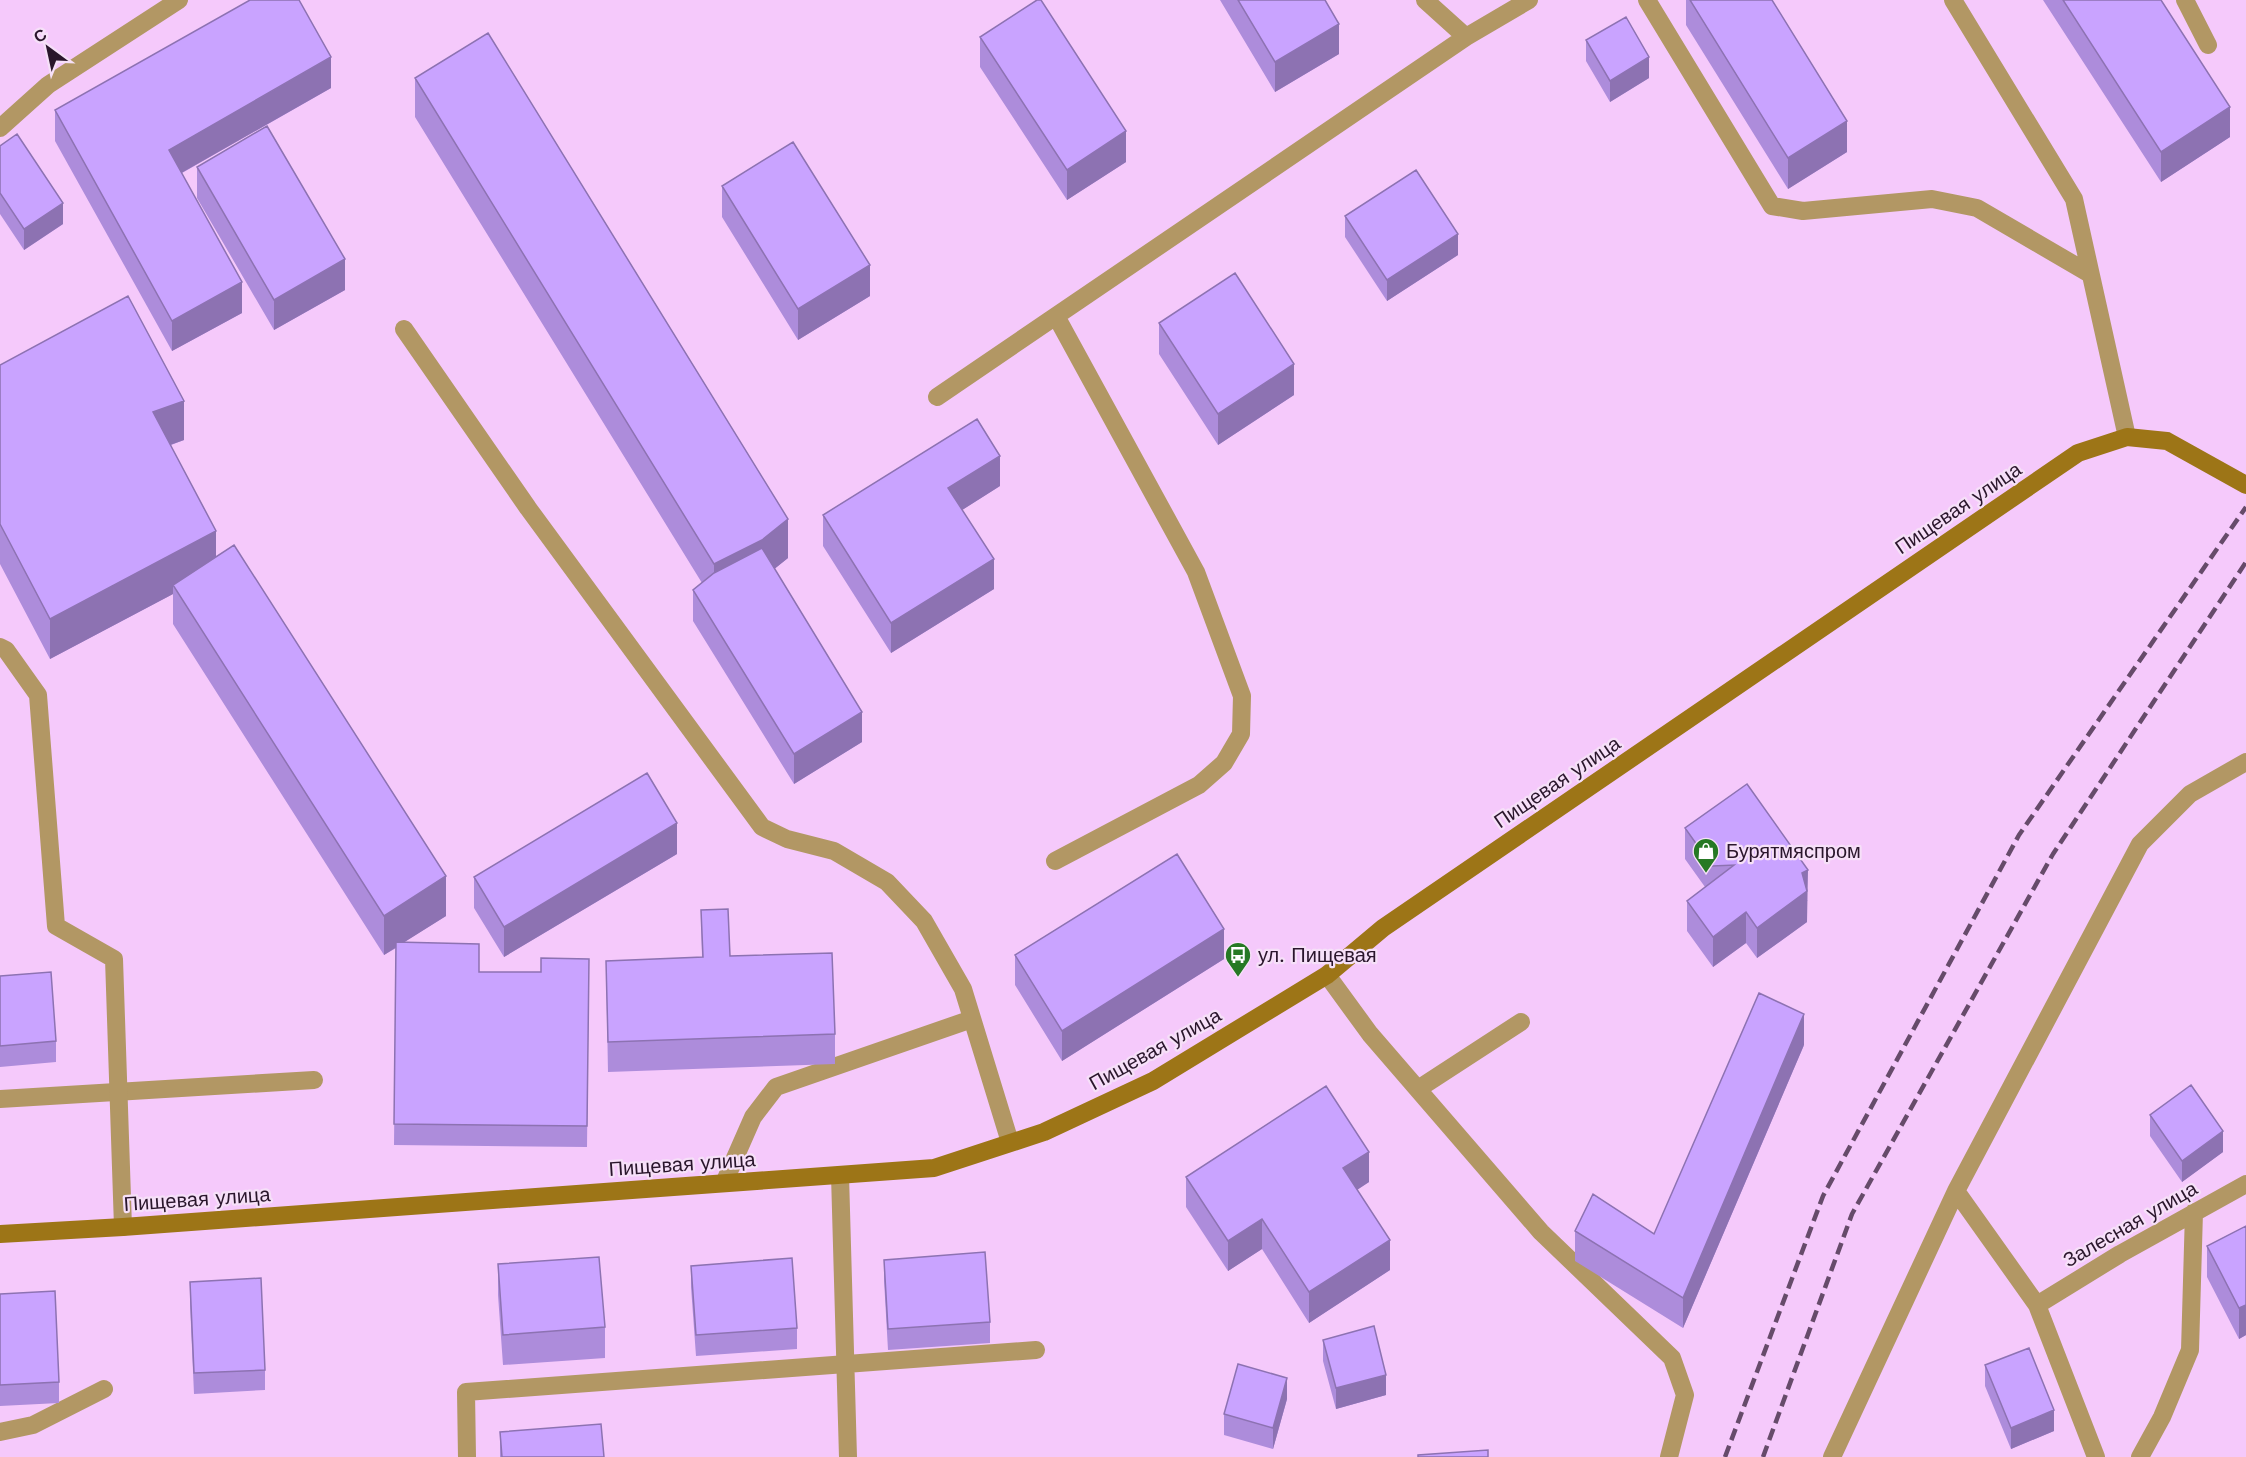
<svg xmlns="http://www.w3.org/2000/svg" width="2246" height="1457" font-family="'Work Sans',sans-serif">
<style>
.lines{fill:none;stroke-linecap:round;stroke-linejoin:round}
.lane{stroke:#b29764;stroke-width:18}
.street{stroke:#b29764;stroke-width:18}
.secondary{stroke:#9d7517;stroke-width:18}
.rail{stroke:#664b6a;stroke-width:4.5;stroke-dasharray:12 6;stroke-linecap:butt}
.wall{fill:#ad8cdb}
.shaded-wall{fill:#8d72b2}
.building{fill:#c9a3ff;stroke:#8d72b2;stroke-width:1.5}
.labels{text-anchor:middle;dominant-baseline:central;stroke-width:4.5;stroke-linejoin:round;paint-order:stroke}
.street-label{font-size:20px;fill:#2a162c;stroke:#f6e0f8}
.poi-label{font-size:20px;fill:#2a162c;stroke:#f6e0f8;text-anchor:start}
</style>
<rect width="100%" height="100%" fill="#f5c9fb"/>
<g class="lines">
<path class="lane" d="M404,329L528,508L762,827L787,839L834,851L887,882L924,921L963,989L1010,1142
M1327,975L1370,1034L1541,1232L1672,1358L1685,1395L1669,1457
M1418,1089L1521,1022
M0,1099L314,1080
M840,1175L848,1457
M724,1183L753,1117L776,1087L972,1019
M467,1457L466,1392L1036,1350"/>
<path class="street" d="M1425,0L1466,37
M1647,0L1772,206L1803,211L1932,199L1977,208L2090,274
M1953,0L2074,199L2127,437
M2185,0L2208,45
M0,128L48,85L179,0
M937,397L1466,37L1529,0
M0,647L6,650L38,695L56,926L114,959L123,1227
M1055,861L1199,785L1224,763L1241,734L1242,696L1196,572L1056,316
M1956,1191L2037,1305L2096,1457
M2037,1305L2120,1254L2246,1184
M0,1432L33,1425L104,1389
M1832,1457L1956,1191L2140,844L2190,794L2246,762
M2140,1457L2162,1417L2190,1350L2194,1212"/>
<path class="secondary" d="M0,1234L123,1227L934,1168L1044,1132L1153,1081L1327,975L1383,928L2078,453L2127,437L2167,441L2246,485"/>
<path class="rail" d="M1725,1457L1823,1196L2019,835L2246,507
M1763,1457L1852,1214L2053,854L2246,562"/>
</g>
<path class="wall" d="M1220,0H1325L1339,54L1275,92Z
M1686,0H1772L1847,152L1788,189L1686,25Z
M2043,0H2161L2230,137L2161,182Z
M980,37L1126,162L1067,200L980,67Z
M1586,40L1649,78L1610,102L1586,61Z
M415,78L788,558L774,569L862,742L794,784L693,621V590L702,583L415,117Z
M331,88L182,173L242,313L172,351L55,141V110Z
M0,146L63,224L24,250L0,214Z
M197,167L345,290L274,330L197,198Z
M722,186L870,296L798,340L722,217Z
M1345,216L1458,255L1387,301L1345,237Z
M1159,323L1294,395L1218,445L1159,354Z
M0,365L184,440L171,445L216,557L446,916L404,942L479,972H541L589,959L587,1147L394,1145L396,948L384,955L173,624V594L50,659L0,564Z
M1000,486L962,510L994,589L891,653L823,546V515Z
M1685,828L1808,901H1807V922L1757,958L1746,943L1713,967L1687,931V901L1705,887L1685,859Z
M677,854L504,957L474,908V877Z
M701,910L730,956L835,1034V1064L608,1072L606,961L702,957Z
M1015,955L1224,959L1062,1061L1015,985Z
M0,976L56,1041V1062L0,1067Z
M1804,1045L1683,1328L1575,1261V1231L1654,1234Z
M2150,1115L2223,1152L2182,1182L2150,1136Z
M1186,1177L1369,1182L1357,1190L1390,1270L1309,1323L1262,1249L1228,1271L1186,1207Z
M2246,1226V1335L2239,1339L2207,1277V1246Z
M884,1260L990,1322V1343L888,1350L884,1280Z
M498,1264L605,1327V1358L503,1365L498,1295Z
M691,1266L797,1328V1349L696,1356L691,1287Z
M190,1282L265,1370V1390L194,1394L190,1303Z
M0,1294L59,1382V1403L0,1406Z
M1323,1340L1386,1395L1336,1409L1323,1361Z
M1985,1365L2054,1431L2011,1449L1985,1386Z
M1287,1399L1273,1449L1224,1435V1414Z
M500,1432L604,1457H500Z"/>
<path class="shaded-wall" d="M1339,24V54L1275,92V62Z
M331,57V88L169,180V150Z
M1649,57V78L1610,102V81Z
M2230,107V137L2161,182V152Z
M1847,121V152L1788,189V158Z
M1126,131V162L1067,200V170Z
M63,203V224L24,250V229Z
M1458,234V255L1387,301V280Z
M345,259V290L274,330V300Z
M870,265V296L798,340V309Z
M242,282V313L172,351V321Z
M1294,364V395L1218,445V414Z
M184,401V440L153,451V412Z
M1000,456V486L948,519V488Z
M788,519V558L762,579L714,603V564Z
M216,531V571L173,585V594L50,659V619Z
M994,559V589L891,653V623Z
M862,712V742L794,784V754Z
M677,823V854L504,957V927Z
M1808,870L1807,922L1757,958V928L1802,873Z
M446,876V916L384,955V916Z
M1746,912V943L1713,967V937Z
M1224,929V959L1062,1061V1031Z
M1804,1014V1045L1683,1328V1298Z
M2223,1131V1152L2182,1182V1161Z
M1369,1152V1182L1343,1199V1168Z
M1262,1219V1249L1228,1271V1241Z
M1390,1240V1270L1309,1323V1292Z
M2246,1305V1335L2239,1339V1308Z
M1386,1375V1395L1336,1409V1388Z
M1287,1378V1399L1273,1449V1428Z
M2054,1410V1431L2011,1449V1428Z"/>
<path class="building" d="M250,0H299L331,57L169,150L242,282L172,321L55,110Z
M1037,0H1041L1126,131L1067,170L980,37Z
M1238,0H1325L1339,24L1275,62Z
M1690,0H1772L1847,121L1788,158Z
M2063,0H2161L2230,107L2161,152Z
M1626,17L1649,57L1610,81L1586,40Z
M488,33L788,519L762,540L714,564L415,78Z
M267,126L345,259L274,300L197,167Z
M17,134L63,203L24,229L0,193V146Z
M793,142L870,265L798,309L722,186Z
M1416,170L1458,234L1387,280L1345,216Z
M1235,273L1294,364L1218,414L1159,323Z
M128,296L184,401L153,412L216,531L50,619L0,524V365Z
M977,419L1000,456L948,488L994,559L891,623L823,515Z
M234,545L446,876L384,916L173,585Z
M762,548L862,712L794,754L693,590L714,573Z
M647,773L677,823L504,927L474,877Z
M1747,784L1808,870L1802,873L1807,891L1757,928L1746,912L1713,937L1687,901L1734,865L1712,866L1685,828Z
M1177,854L1224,929L1062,1031L1015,955Z
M728,909L730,956L832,953L835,1034L608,1042L606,961L703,957L701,910Z
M396,942L479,944V972H541V958L589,959L587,1126L394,1124Z
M51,972L56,1041L0,1046V976Z
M1759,993L1804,1014L1683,1298L1575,1231L1593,1194L1654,1234Z
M2191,1085L2223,1131L2182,1161L2150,1115Z
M1326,1086L1369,1152L1343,1168L1390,1240L1309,1292L1262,1219L1228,1241L1186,1177Z
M2246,1226V1305L2239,1308L2207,1246Z
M985,1252L990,1322L888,1329L884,1260Z
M599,1257L605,1327L503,1335L498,1264Z
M792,1258L797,1328L696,1335L691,1266Z
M261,1278L265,1370L194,1373L190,1282Z
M55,1291L59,1382L0,1385V1294Z
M1374,1326L1386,1375L1336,1388L1323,1340Z
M2029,1348L2054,1410L2011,1428L1985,1365Z
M1238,1364L1287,1378L1273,1428L1224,1414Z
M601,1424L604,1457H502L500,1432Z
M1488,1450V1457H1418V1455Z"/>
<defs>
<g id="shop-pin" transform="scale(1.35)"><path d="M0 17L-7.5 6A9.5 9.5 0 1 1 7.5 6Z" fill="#267924" stroke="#f6e0f8"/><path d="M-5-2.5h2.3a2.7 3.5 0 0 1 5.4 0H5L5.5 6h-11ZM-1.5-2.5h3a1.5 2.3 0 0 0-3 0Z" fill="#fff"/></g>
<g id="bus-pin" transform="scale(1.35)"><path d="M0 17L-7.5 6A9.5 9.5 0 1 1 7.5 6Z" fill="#267924" stroke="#f6e0f8"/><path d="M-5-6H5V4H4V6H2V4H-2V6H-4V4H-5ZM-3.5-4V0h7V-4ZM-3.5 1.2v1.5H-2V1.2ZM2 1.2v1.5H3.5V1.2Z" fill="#fff"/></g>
</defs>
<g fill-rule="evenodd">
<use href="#shop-pin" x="1706" y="851"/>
<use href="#bus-pin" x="1238" y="955"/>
</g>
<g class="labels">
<g class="street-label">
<text transform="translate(1958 508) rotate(-34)">Пищевая улица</text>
<text transform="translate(1557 782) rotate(-34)">Пищевая улица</text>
<text transform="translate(1155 1049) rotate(-29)">Пищевая улица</text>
<text transform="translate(682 1164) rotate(-4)">Пищевая улица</text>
<text transform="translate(197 1199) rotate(-4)">Пищевая улица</text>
<text transform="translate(2130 1224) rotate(-30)">Залесная улица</text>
</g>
<g class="poi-label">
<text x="1726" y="851">Бурятмяспром</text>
<text x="1258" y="955">ул. Пищевая</text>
</g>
</g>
<g transform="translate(48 48) rotate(327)" stroke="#f6e0f8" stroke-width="4.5" paint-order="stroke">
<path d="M0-4.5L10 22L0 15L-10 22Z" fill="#2a162c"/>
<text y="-9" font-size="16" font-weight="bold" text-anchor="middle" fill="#2a162c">С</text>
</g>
</svg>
